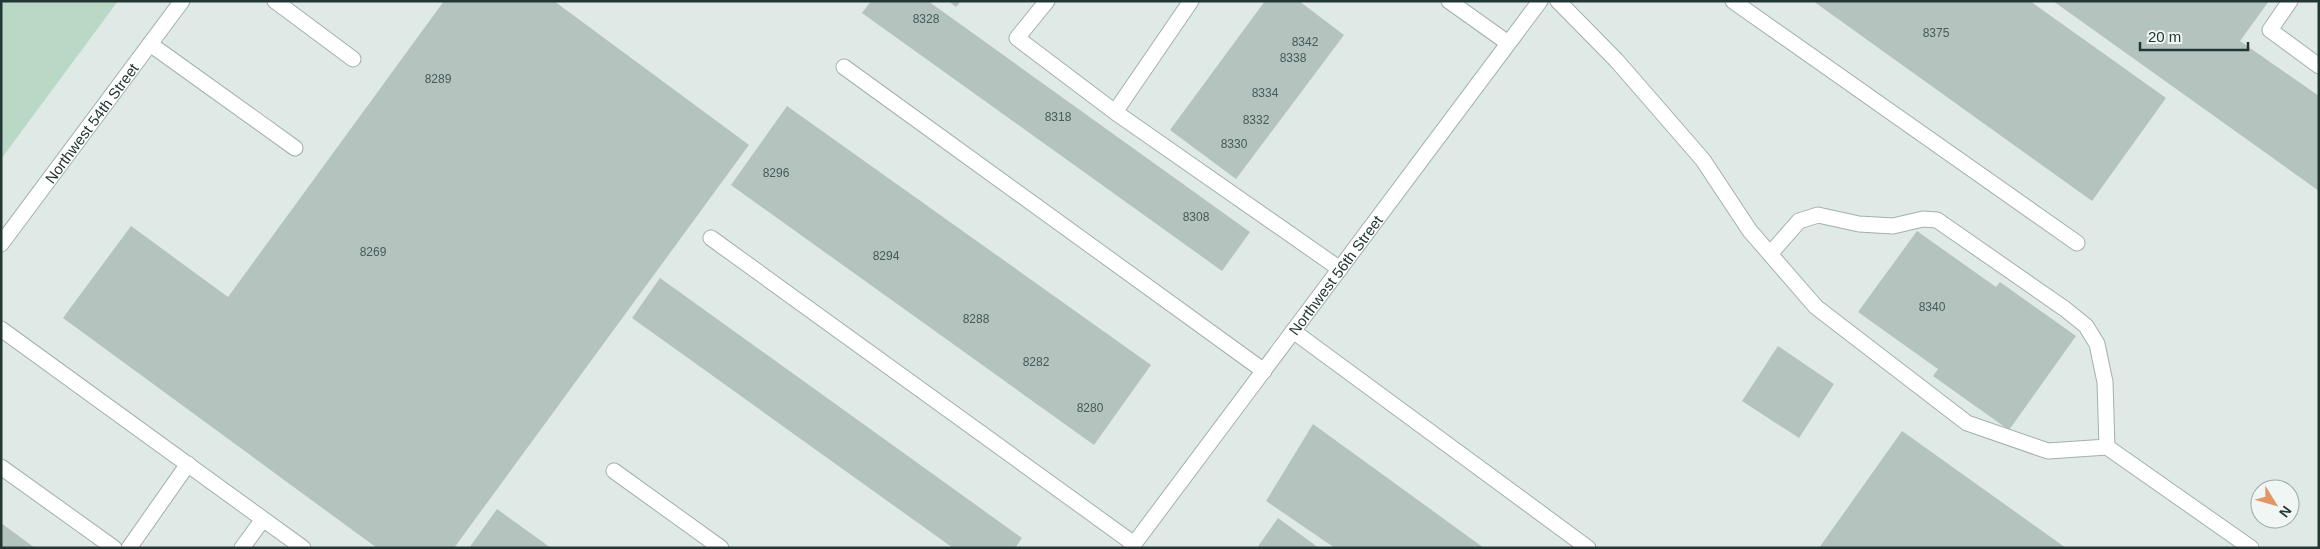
<svg xmlns="http://www.w3.org/2000/svg" width="2320" height="549" font-family="Arial,sans-serif">
<style>
.green{fill:#bad8c6}
.building{fill:#b5c3bf}
.lines{fill:none;stroke-linecap:round;stroke-linejoin:round}
.service-casing{stroke:#a3b0ad;stroke-width:17}
.minor-casing{stroke:#a3b0ad;stroke-width:17}
.service{stroke:#fff;stroke-width:15}
.minor{stroke:#fff;stroke-width:15}
.labels{text-anchor:middle;dominant-baseline:central;stroke-width:4;stroke-linejoin:round;paint-order:stroke}
.number-label{font-size:12px;fill:#475a57}
.street-label{font-size:15px;fill:#223734;stroke:#eff6f3}
</style>
<rect width="100%" height="100%" fill="#dfe9e6"/>
<path class="green" d="M1,1H118L1,159Z"/>
<path class="building" d="M444,1H554L749,145L454,548H377L63,318L131,226L228,297Z
M871,1H928L1250,232L1222,271L862,13Z
M948,1H961L956,7Z
M1265,1H1299L1344,35L1236,179L1170,130Z
M1813,1H2030L2166,98L2092,201Z
M2053,1H2269L2240,41L2319,96V191Z
M787,106L1151,365L1094,445L731,185Z
M1917,231L1996,287L2000,282L2076,336L2009,430L1933,376L1938,369L1858,312Z
M660,278L1022,538L1015,548H953L632,318Z
M1778,346L1834,384L1799,438L1742,401Z
M1313,424L1484,548H1335L1266,501Z
M1902,431L2066,548H1819Z
M497,509L551,548H469Z
M1278,518L1319,548H1257Z
M1,523L35,548H1Z"/>
<g class="lines">
<g class="service-casing">
<path id="service" d="M275,1L353,59
M1047,1L1017,38L1115,112
M1191,1L1115,112L1340,269
M1449,1L1508,43
M1558,1L1617,61L1703,160L1750,231L1816,307L1967,423L2048,451L2107,447L2251,548
M1733,1L2077,243
M2290,1L2270,30L2319,66
M150,44L295,148
M844,67L1264,371
M711,238L1134,544
M1770,254L1799,221L1818,215L1859,224L1893,226L1923,219L1937,220L2065,309L2086,326L2097,344L2105,382L2107,447
M1,329L303,548
M1293,331L1588,548
M1,467L114,548
M614,471L721,548
M129,548L188,464
M242,548L263,519"/>
</g>
<g class="minor-casing">
<g id="minor">
<path id="s1" d="M1,244L182,1"/>
<path id="s2" d="M1131,548L1540,1"/>
</g>
</g>
<use href="#service" class="service"/>
<use href="#minor" class="minor"/>
</g>
<g class="labels">
<g class="number-label">
<text x="926" y="19">8328</text>
<text x="1936" y="33">8375</text>
<text x="1305" y="42">8342</text>
<text x="1293" y="58">8338</text>
<text x="438" y="79">8289</text>
<text x="1265" y="93">8334</text>
<text x="1058" y="117">8318</text>
<text x="1256" y="120">8332</text>
<text x="1234" y="144">8330</text>
<text x="776" y="173">8296</text>
<text x="1196" y="217">8308</text>
<text x="373" y="252">8269</text>
<text x="886" y="256">8294</text>
<text x="1932" y="307">8340</text>
<text x="976" y="319">8288</text>
<text x="1036" y="362">8282</text>
<text x="1090" y="408">8280</text>
</g>
<g class="street-label">
<text stroke="none"><textPath href="#s1" startOffset="151">Northwest 54th Street</textPath></text>
<text stroke="none"><textPath href="#s2" startOffset="341">Northwest 56th Street</textPath></text>
</g>
</g>
<rect width="2320" height="549" fill="none" stroke="#223734" stroke-width="5"/>
<g transform="translate(2275 504) rotate(127)"><circle r="24" fill="#eff6f3" stroke="#9daaa7"/>
<path d="M0-4L9 19L0 12L-9 19Z" fill="#e39563"/>
<text y="-8" font-size="14" font-weight="bold" text-anchor="middle" fill="#223734">N</text>
</g>
<path d="M2140 42v8h108v-8" fill="none" stroke="#223734" stroke-width="2.5"/>
<text x="2148" y="42" font-size="15" fill="#223734" stroke="#eff6f3" stroke-width="4" paint-order="stroke">20 m</text>
</svg>
